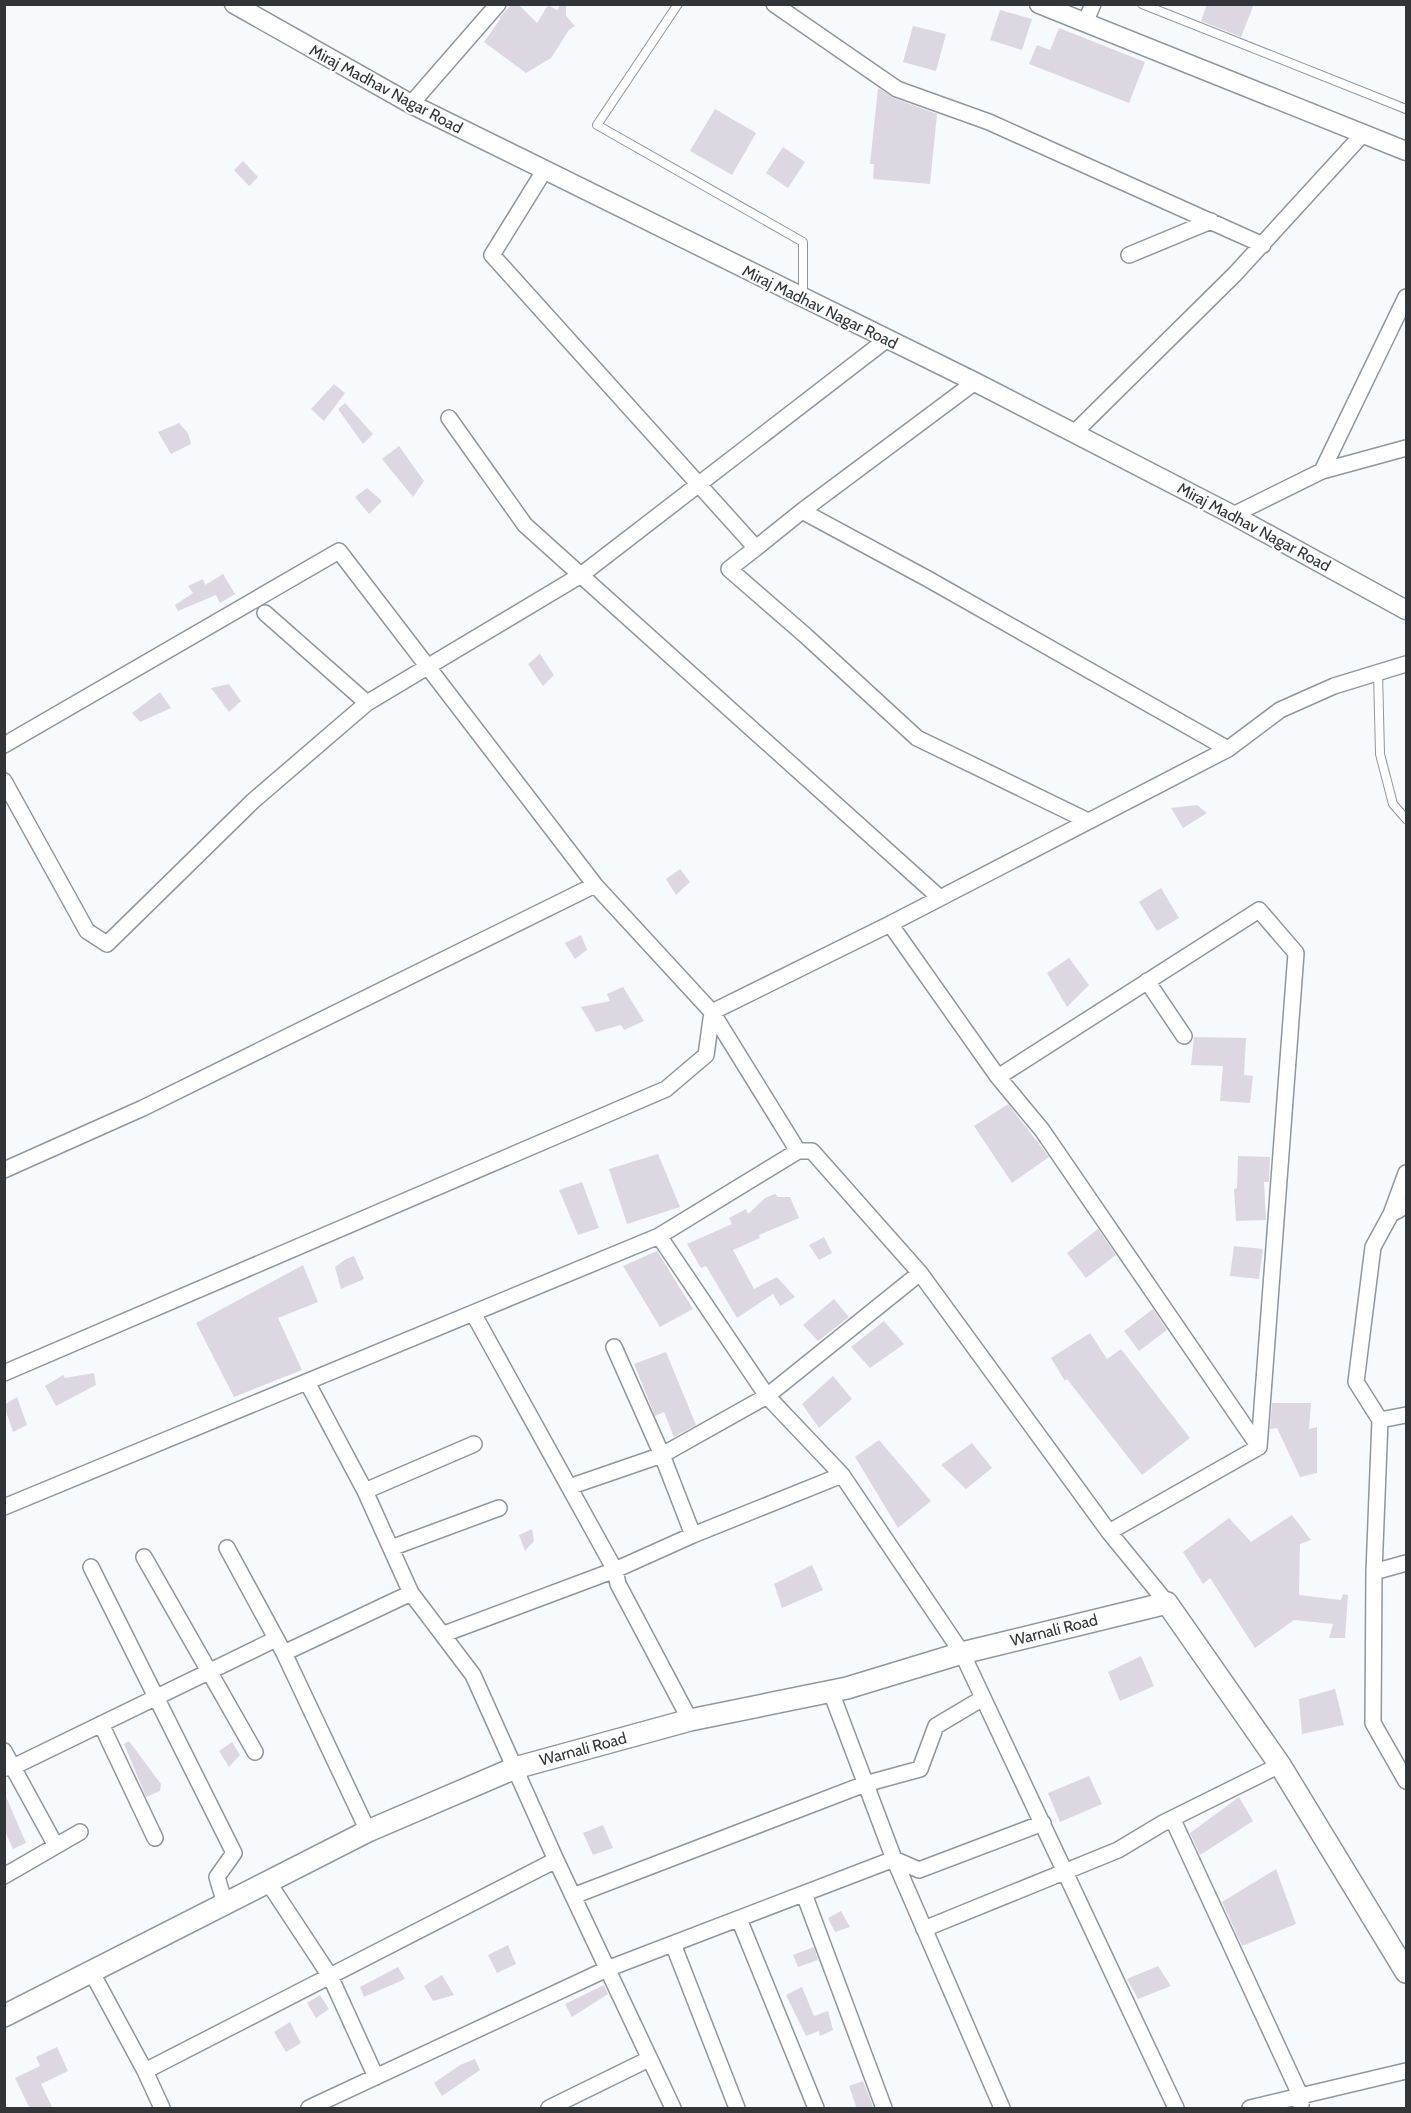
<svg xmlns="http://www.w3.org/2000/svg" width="1411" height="2113" font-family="Cabin,sans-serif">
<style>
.building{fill:#ddd7e1}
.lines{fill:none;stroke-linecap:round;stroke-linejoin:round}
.service-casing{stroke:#8e979e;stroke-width:10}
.minor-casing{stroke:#8e979e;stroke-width:18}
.tertiary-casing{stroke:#8e979e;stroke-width:21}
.secondary-casing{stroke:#8e979e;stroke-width:24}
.service{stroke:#fff;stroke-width:8}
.minor{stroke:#fff;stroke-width:15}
.tertiary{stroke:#fff;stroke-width:18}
.secondary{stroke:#fff;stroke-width:21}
.labels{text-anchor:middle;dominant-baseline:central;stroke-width:4.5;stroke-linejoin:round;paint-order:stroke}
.street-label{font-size:16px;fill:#323538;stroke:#fff}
</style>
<rect width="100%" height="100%" fill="#f6fafd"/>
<path class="building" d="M512,4H518L537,23L548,5L557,10L561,4H566V16L575,26L569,30L551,58L526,73L484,42L501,18H499Z
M1207,4H1254L1241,37L1201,21Z
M1000,10L1032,19L1022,50L990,40Z
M913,26L946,34L936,71L903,62Z
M1059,28L1145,62L1129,103L1029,64L1037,45L1050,50Z
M878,88L894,98L937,114L930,184L873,179L874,164H870Z
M715,109L756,133L732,175L690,151Z
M783,147L805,162L788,188L766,173Z
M243,161L258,177L249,186L234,170Z
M334,384L345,393L324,421L311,409Z
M345,403L373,434L363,444L338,409Z
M179,423L188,433L191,444L171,454L158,432Z
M399,446L424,481L413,497L382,459Z
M367,488L382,501L369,514L355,497Z
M223,574L235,594L220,603L216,595L178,611L175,605L193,593L188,586L203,579L205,585Z
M540,654L554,675L543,686L528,664Z
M229,684L241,701L229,712L211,688Z
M160,692L171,708L140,722L132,713Z
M1197,805L1207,813L1183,828L1171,808Z
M680,869L690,882L676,895L666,879Z
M1161,888L1179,918L1157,931L1139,902Z
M581,935L587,950L575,959L565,943Z
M1069,958L1089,985L1067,1007L1047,973Z
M623,987L644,1021L624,1030L621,1025L596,1032L581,1007L610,1001L607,994Z
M1194,1037L1246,1038L1244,1075L1253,1076L1250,1103L1220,1101L1223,1066L1191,1065Z
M1008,1104L1049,1157L1012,1183L974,1126Z
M658,1154L680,1207L627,1224L609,1169Z
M1238,1156L1270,1157L1269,1182H1264L1266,1220L1236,1221L1234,1189L1237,1188Z
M582,1182L599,1228L578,1235L559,1190Z
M775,1194L778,1197H790L799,1218L759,1235L760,1238L733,1250L754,1289L777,1277L795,1297L780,1306L773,1294L737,1318L706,1266L701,1268L687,1244L732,1224L729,1218L746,1209L748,1214L765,1198Z
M1098,1229L1116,1255L1086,1278L1067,1253Z
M824,1237L832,1253L819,1260L809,1245Z
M1234,1246L1263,1249L1259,1279L1230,1276Z
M657,1251L693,1309L660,1327L623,1266Z
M354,1256L364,1279L341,1289L335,1267L346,1259Z
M303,1265L318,1302L278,1318L302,1370L234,1397L196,1323Z
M834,1299L849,1317L818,1341L803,1325Z
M1153,1309L1167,1330L1139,1351L1124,1331Z
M884,1321L904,1344L870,1368L851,1347Z
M1090,1333L1107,1359L1121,1349L1190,1438L1142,1475L1067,1379L1065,1381L1051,1358Z
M666,1352L696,1425L674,1437L664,1412L655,1416L634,1364Z
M94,1373L96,1385L56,1406L45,1386L63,1375L65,1378Z
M833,1376L852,1399L819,1428L802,1404Z
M17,1397L27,1425L13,1432L4,1405Z
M1272,1403H1311L1309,1429L1317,1427V1473L1300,1477L1277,1428L1270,1429Z
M879,1440L931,1501L898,1528L855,1457Z
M972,1443L992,1468L966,1489L941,1465Z
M1292,1515L1311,1540L1300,1544L1299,1595L1341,1600L1343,1594L1348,1595L1345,1638H1329L1333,1624L1294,1620L1255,1648L1210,1578L1203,1584L1183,1552L1229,1518L1251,1542Z
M532,1529L534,1541L525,1551L519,1535Z
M812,1565L823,1590L782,1608L774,1584Z
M1141,1656L1154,1686L1120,1701L1108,1672Z
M1335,1689L1344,1725L1302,1734L1299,1699Z
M129,1741L161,1784L160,1791L146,1797L124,1744Z
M232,1742L240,1755L229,1767L219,1751Z
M1089,1776L1102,1804L1060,1822L1048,1793Z
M4,1792L26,1843L13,1849L4,1829Z
M1239,1797L1253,1821L1200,1855L1190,1833Z
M603,1825L613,1848L593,1855L583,1833Z
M1276,1869L1296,1924L1242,1946L1222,1902Z
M841,1911L850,1927L835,1932L828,1918Z
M508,1945L516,1964L497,1973L488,1955Z
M814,1947L818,1960L798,1967L793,1955Z
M1158,1966L1171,1986L1138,1999L1127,1979Z
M398,1967L405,1979L364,1997L360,1987Z
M442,1975L454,1995L433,2001L424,1986Z
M604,1985L608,1994L572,2017L565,2004Z
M802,1987L814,2016L828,2011L833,2030L820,2036L819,2031L806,2036L786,1995Z
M320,1995L329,2009L316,2018L307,2003Z
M290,2022L301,2043L286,2052L274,2032Z
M57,2047L68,2071L41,2084L53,2109H30L15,2078L40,2066L36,2057Z
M475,2059L480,2070L442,2096L434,2083L460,2065Z
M863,2081L874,2109H857L849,2086Z"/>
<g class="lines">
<g class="service-casing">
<path id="service" d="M678,4L597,125L803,242V297
M1142,4L1406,109
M1378,672L1380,754L1393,804L1406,819"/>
</g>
<g class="minor-casing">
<path id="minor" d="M774,4L897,89L989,122L1263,245
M1085,23L1093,4
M411,104L498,4
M544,171L492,255L756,548L729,569L806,636L917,738L1088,821
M1129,255L1211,221
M975,382L802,511L928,579L1228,749
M449,418L525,525L940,898
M1074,433L1235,274L1362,135
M1322,471L1406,297
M1233,515L1322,471L1406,448
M756,548L802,511
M265,613L367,703L581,575L886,340
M4,745L339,551L595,885L712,1012L798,1151H812L920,1273L1109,1532L1167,1603
M4,781L87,931L107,944L253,801L367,703
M890,924L998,1077L1042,1130L1259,1447L1109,1532
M1147,981L1184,1036
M998,1077L1259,910L1296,953L1259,1447
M4,1170L143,1108L595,885
M1391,1214L1406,1173
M659,1236L767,1396L842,1475L962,1653L1176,2108
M4,1373L666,1089L706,1055L712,1012L890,924L1228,749L1280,710L1334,686L1406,664
M1380,1420L1356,1382L1373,1247L1391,1214L1406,1206
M569,1487L662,1455L614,1347
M365,1491L474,1444
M4,1507L659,1236L798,1151
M693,1535L662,1455L767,1396L920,1273
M227,1548L284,1653L411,1593L365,1491L307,1382
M391,1548L499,1508
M144,1557L255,1752
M1406,1563L1374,1572L1373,1723L1406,1781
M91,1567L234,1853L217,1877L225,1904
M1374,1572L1380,1420L1406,1415
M411,1593L473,1675L556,1860L673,2108
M444,1634L615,1570L473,1313
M284,1653L368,1831
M831,1692L894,1859L1002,2108
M690,1720L618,1584L615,1570L693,1535L842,1475
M101,1724L155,1838
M4,1751L56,1846
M4,1768L13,1767L276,1639
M1163,1823L1280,1765
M4,1876L80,1832
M268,1882L330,1976L376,2077
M804,1894L884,2108
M573,1896L865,1784L920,1769L936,1726L983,1698
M739,1919L816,2108
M924,1929L1118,1850L1163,1823L1173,1820L1301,2097V2108
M673,1944L737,2108
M91,1971L145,2071L556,1860
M145,2071L162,2108
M309,2108L607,1969L894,1859L919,1870L1043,1823
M549,2108L649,2059
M1250,2108L1406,2071"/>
</g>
<g class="tertiary-casing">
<path id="tertiary" d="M234,4L411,104L975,382L1233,515L1406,610
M1039,4L1406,151"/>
</g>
<g class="secondary-casing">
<path id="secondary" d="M4,2016L368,1831L515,1768L690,1720L847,1688L962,1653L1167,1603L1280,1765L1406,1972"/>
</g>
<use href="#service" class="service"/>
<use href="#minor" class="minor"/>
<use href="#tertiary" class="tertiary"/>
<use href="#secondary" class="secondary"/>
</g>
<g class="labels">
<g class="street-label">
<text transform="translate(386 89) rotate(28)">Miraj Madhav Nagar Road</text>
<text transform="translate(820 307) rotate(26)">Miraj Madhav Nagar Road</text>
<text transform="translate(1254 527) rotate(28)">Miraj Madhav Nagar Road</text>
<text transform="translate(1054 1630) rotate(-14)">Warnali Road</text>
<text transform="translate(583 1749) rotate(-15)">Warnali Road</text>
</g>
</g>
<rect width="1411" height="2113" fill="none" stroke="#323538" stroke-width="12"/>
</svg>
